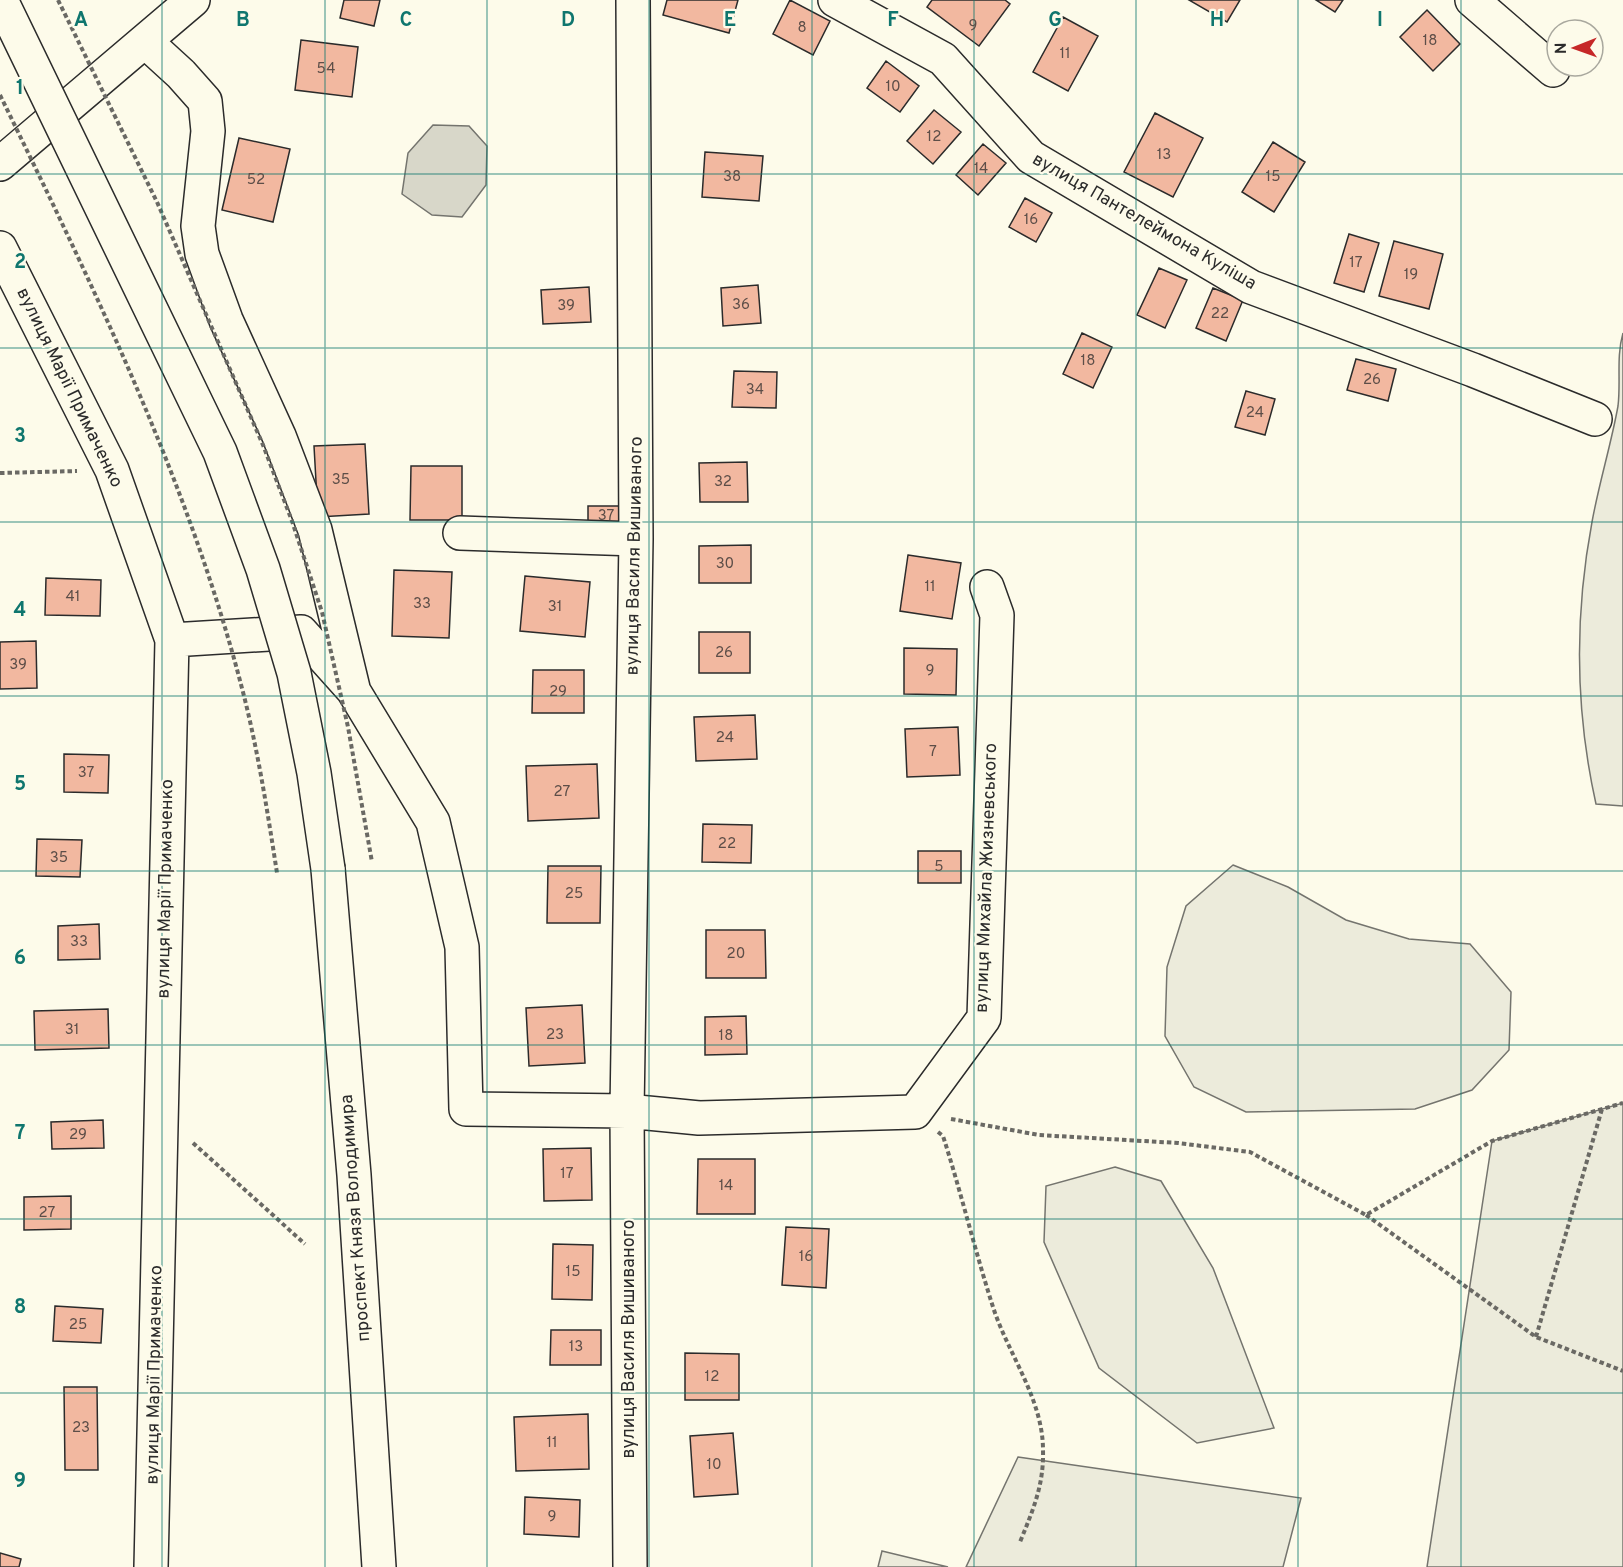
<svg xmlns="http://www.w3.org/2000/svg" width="1623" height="1567" font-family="Overpass,sans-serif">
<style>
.green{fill:#ecebdb;stroke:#74746e;stroke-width:1.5}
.water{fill:#d8d7c9;stroke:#74746e;stroke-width:1.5}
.building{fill:#f2b8a0;stroke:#2b2b2b;stroke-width:1.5}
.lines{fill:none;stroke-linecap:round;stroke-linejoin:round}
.minor-casing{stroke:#2b2b2b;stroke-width:36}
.major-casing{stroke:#2b2b2b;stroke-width:36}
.path{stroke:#6a6964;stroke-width:4;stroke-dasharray:4.5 3;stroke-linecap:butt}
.minor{stroke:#fdfbea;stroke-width:33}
.major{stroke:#fdfbea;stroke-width:33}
.major-bridge-casing{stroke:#2b2b2b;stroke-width:36;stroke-linecap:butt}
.path-bridge{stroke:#6a6964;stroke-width:4;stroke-dasharray:4.5 3;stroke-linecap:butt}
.major-bridge{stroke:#fdfbea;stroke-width:33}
.grid{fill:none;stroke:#0f766e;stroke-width:1.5;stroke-opacity:0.55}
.labels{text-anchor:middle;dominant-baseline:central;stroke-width:4.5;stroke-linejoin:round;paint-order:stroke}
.number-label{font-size:15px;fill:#5d4e48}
.street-label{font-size:18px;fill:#2b2b2b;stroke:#fdfbea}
.grid-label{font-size:20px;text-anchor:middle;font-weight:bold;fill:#0f766e;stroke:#fdfbea;stroke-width:4.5;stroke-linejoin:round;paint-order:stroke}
</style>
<rect width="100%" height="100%" fill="#fdfbea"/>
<path class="green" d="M1623,333V806L1596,804C1575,710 1574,618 1592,522C1599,483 1611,445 1618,406C1621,382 1616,357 1623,333Z
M1233,865L1288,887L1346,920L1409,939L1470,944L1511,992L1509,1050L1472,1090L1415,1109L1246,1112L1194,1087L1165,1036L1167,967L1186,906Z
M1623,1103V1567H1427L1492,1141Z
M1115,1167L1161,1181L1213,1268L1274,1428L1197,1443L1099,1368L1044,1242L1046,1186Z
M1018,1457L1301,1498L1283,1567H966Z
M882,1551L948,1567H878Z"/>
<path class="water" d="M433,125L469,126L487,146L486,185L462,217L432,215L402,194L408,153Z"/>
<path class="building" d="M344,0H380L374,26L340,18Z
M667,0H738L729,33L663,15Z
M790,0L830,21L813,55L773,34Z
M932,0H1005L1010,4L979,46L927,7Z
M1189,0H1240L1227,22Z
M1316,0H1343L1335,12Z
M1427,10L1460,44L1433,71L1400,37Z
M1063,17L1098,36L1068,91L1033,72Z
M301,40L358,47L352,97L295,90Z
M886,61L919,86L900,112L867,88Z
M934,110L961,132L933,164L907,141Z
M1155,113L1203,138L1173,197L1124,172Z
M239,138L290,149L273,222L222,210Z
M1273,142L1305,162L1274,212L1242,192Z
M983,144L1006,163L978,195L956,175Z
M705,152L763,156L759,201L702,197Z
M1025,198L1052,213L1036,242L1009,227Z
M1349,234L1379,243L1364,292L1334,283Z
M1394,241L1443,254L1429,309L1379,296Z
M1159,268L1187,280L1165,328L1137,315Z
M758,285L761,323L723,326L721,288Z
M589,287L591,322L543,324L541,290Z
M1213,288L1243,300L1226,341L1196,328Z
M1082,333L1112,347L1093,388L1063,374Z
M1356,359L1396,369L1388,401L1347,390Z
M734,371L777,372L776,408L732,407Z
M1246,391L1275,399L1265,435L1235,427Z
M365,444L369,514L318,517L314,446Z
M747,462L748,502H700L699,463Z
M411,466H462V520H410Z
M588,506H623L624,526L588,527Z
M751,545V583H699V546Z
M908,555L961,563L952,619L900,611Z
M394,570L452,572L449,638L392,636Z
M525,576L590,582L585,637L520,631Z
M46,578L101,580L100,616L45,615Z
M699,632H750V673H699Z
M36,641L37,688L0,689V642Z
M904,648L957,649L956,695L904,694Z
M533,670H584V713H532Z
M755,715L757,759L696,761L694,717Z
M958,727L960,775L907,777L905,729Z
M64,754L109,755L108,793L64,792Z
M597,764L599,818L528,821L526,766Z
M703,824L752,825L751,863L702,862Z
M37,839L82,840L80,877L36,876Z
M918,851H961V883H918Z
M548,866H601L600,923H547Z
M99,924L100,959L58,960V926Z
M706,930H765L766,978H706Z
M582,1005L585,1063L529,1066L526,1008Z
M108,1009L109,1048L35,1050L34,1011Z
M746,1016L747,1054L705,1055V1017Z
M103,1120L104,1148L52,1149L51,1122Z
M591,1148L592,1200L544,1201L543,1149Z
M698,1159H755V1214H697Z
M71,1196V1229L24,1230V1197Z
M786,1227L829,1229L826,1288L782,1285Z
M553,1244L593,1245L592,1300L552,1299Z
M55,1306L103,1309L101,1343L53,1341Z
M551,1330H601V1365H550Z
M685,1353L739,1354V1400H685Z
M64,1387H97L98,1470H65Z
M588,1414L589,1469L516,1471L514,1417Z
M733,1433L738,1494L694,1497L690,1436Z
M525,1497L580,1500L579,1537L524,1534Z
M0,1553L21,1559L19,1567H0Z"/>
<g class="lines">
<g class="minor-casing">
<path id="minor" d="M835,0L943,59L1031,157L1251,287L1473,370L1595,419
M1472,0L1553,70
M146,42L181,74L205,101L208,131L198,226L202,254L226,320L279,436L315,530L353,688
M0,164L193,0
M0,248L112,470L172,640L151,1567
M460,533L636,539
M172,640L301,632L353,690L433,822L462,947L466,1109L627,1111L699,1118L915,1112L984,1018L997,615L987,587
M630,1567L627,1111L636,539L633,0"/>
</g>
<g class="major-casing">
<path id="major" d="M328,869L354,1175L379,1567"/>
</g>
<path class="path" d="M0,473L77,471
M951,1119L1039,1135L1178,1143L1250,1152L1366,1215L1492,1141L1623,1103
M938,1132L943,1136C961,1192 975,1251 993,1307C1008,1354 1043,1399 1043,1450C1044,1485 1033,1510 1020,1542
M193,1143L305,1244
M1366,1215L1536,1337L1623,1371
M1536,1337L1602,1109"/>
<use href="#minor" class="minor"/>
<use href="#major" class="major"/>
<g class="major-bridge-casing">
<path id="major-bridge" d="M1,0L220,452L263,569L294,673L314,773L328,869"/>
</g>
<path class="path-bridge" d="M58,0L157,202L263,445L292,521L322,612L348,727L372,862
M0,95C95,290 192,489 245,700C259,757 268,815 277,873"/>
<use href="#major-bridge" class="major-bridge"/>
</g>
<path class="grid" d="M162,0V1567M325,0V1567M487,0V1567M649,0V1567M812,0V1567M974,0V1567M1136,0V1567M1298,0V1567M1461,0V1567M0,174H1623M0,348H1623M0,522H1623M0,696H1623M0,871H1623M0,1045H1623M0,1219H1623M0,1393H1623"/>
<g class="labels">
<g class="number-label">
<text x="973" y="26">9</text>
<text x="802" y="28">8</text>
<text x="1430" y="41">18</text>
<text x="1065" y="54">11</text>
<text x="326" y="69">54</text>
<text x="893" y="87">10</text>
<text x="934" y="137">12</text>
<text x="1164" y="155">13</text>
<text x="981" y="169">14</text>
<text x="732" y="177">38</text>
<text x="1273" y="177">15</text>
<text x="256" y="180">52</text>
<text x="1031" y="220">16</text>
<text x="1356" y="263">17</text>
<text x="1411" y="275">19</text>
<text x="741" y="305">36</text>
<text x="566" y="306">39</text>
<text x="1220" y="314">22</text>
<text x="1088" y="361">18</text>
<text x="1372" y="380">26</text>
<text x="755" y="390">34</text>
<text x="1255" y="413">24</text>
<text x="341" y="480">35</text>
<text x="723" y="482">32</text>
<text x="606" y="516">37</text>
<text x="725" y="564">30</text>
<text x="930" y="587">11</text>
<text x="73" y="597">41</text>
<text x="422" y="604">33</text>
<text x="555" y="607">31</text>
<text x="724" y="653">26</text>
<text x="18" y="665">39</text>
<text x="930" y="671">9</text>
<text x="558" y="692">29</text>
<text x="725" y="738">24</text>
<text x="933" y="752">7</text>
<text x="86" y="773">37</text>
<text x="562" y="792">27</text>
<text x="727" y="844">22</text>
<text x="59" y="858">35</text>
<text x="939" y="867">5</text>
<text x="574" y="894">25</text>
<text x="79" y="942">33</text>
<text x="736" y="954">20</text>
<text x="72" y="1030">31</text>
<text x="555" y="1035">23</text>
<text x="726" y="1036">18</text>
<text x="78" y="1135">29</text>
<text x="567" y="1174">17</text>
<text x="726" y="1186">14</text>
<text x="47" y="1213">27</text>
<text x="806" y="1257">16</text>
<text x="573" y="1272">15</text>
<text x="78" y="1325">25</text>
<text x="576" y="1347">13</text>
<text x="712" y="1377">12</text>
<text x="81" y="1428">23</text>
<text x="552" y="1443">11</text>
<text x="714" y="1465">10</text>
<text x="552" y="1517">9</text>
</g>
<g class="street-label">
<text transform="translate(1144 222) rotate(30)">вулиця Пантелеймона Куліша</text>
<text transform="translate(69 388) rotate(64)">вулиця Марії Примаченко</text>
<text transform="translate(635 556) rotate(-89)">вулиця Василя Вишиваного</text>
<text transform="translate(987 878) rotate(-88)">вулиця Михайла Жизневського</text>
<text transform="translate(166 889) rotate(-89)">вулиця Марії Примаченко</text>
<text transform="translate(356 1218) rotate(-94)">проспект Князя Володимира</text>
<text transform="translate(629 1339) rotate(-90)">вулиця Василя Вишиваного</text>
<text transform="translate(155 1375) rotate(-89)">вулиця Марії Примаченко</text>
</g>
</g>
<g class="grid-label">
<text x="81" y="26">A</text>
<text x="243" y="26">B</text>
<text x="406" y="26">C</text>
<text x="568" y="26">D</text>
<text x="730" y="26">E</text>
<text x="893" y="26">F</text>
<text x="1055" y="26">G</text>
<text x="1217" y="26">H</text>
<text x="1380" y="26">I</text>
<text x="20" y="94">1</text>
<text x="20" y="268">2</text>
<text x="20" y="442">3</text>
<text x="20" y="616">4</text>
<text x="20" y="790">5</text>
<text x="20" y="964">6</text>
<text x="20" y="1139">7</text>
<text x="20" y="1313">8</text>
<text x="20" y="1487">9</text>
</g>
<g transform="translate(1575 48) rotate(269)"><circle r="28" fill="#fdfbea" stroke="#a9a89e" stroke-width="1.5"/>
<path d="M0-4.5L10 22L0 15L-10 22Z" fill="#c62828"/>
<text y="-9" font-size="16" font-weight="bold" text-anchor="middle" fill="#2b2b2b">N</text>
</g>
</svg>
